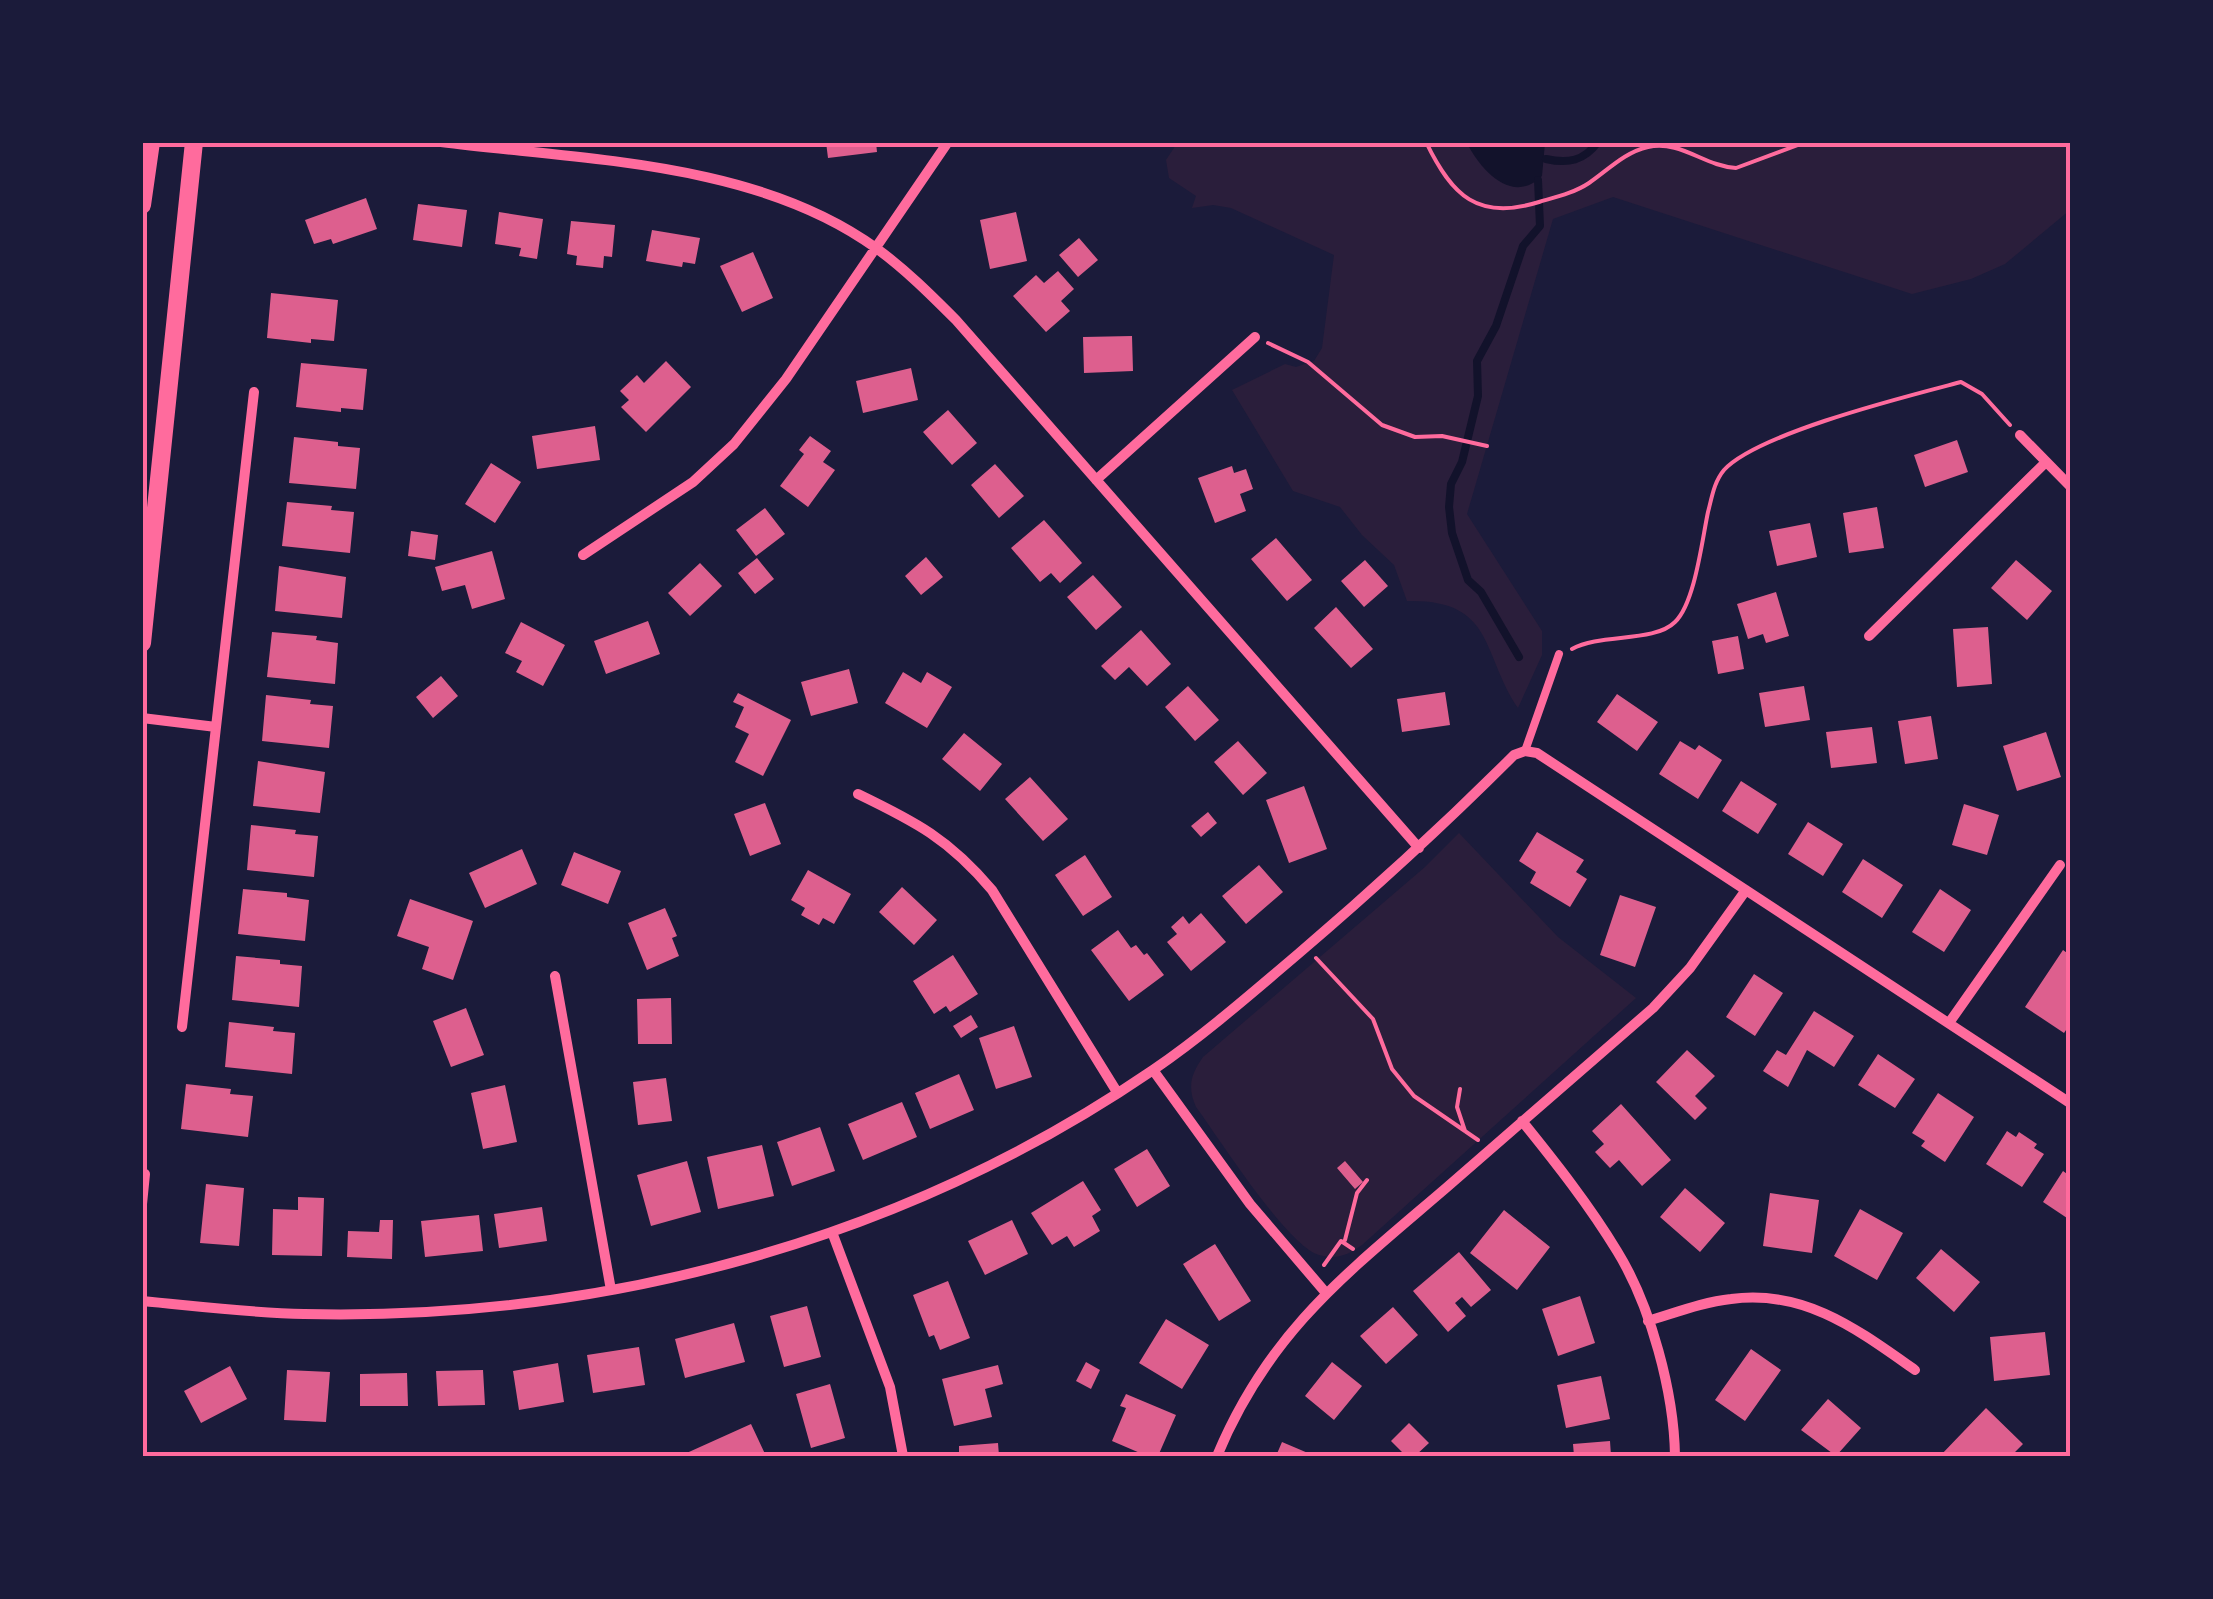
<svg xmlns="http://www.w3.org/2000/svg" width="2213" height="1599" font-family="'DM Sans',sans-serif">
<style>
.green{fill:#2a1e3b}
.water{fill:#12122b}
.lines{fill:none;stroke-linecap:round;stroke-linejoin:round}
.stream{stroke:#12122b;stroke-width:8}
.building{fill:#dd5f8e}
.path{stroke:#ff6b9d;stroke-width:4}
.service{stroke:#ff6b9d;stroke-width:8}
.minor{stroke:#ff6b9d;stroke-width:10}
.tertiary{stroke:#ff6b9d;stroke-width:18}
.neatline{fill:none;stroke:#ff6b9d;stroke-width:4}
</style>
<rect width="100%" height="100%" fill="#1b1b3a"/>
<path class="green" d="M1178,142L2070,143V210L2005,264L1971,279L1912,294L1613,197L1553,219L1467,514L1542,631V655L1518,708C1481,653 1495,599 1407,601L1394,565L1362,535L1340,507L1293,491L1232,390L1285,364L1296,367L1314,361L1322,348L1334,255L1231,208L1213,205L1192,208L1196,196L1169,178L1166,160Z
M1459,833L1558,937L1636,998L1362,1245C1348,1255 1337,1260 1319,1255C1287,1246 1219,1138 1196,1107C1187,1087 1191,1074 1203,1057L1425,867Z"/>
<path class="water" d="M1467,143H1545L1542,176C1512,206 1480,169 1467,143Z"/>
<g class="lines">
<path class="stream" d="M1546,159C1568,164 1584,161 1598,142
M1519,657L1481,592L1468,580L1452,533L1449,507L1451,484L1462,462L1478,396L1477,361L1496,326L1523,246L1540,226L1538,180"/>
</g>
<path class="building" d="M826,142H876L877,152L828,158Z
M366,198L377,229L333,244L331,239L314,244L305,220Z
M418,204L467,210L462,247L413,240Z
M499,212L543,219L537,259L519,256L521,248L495,244Z
M1016,212L1027,261L990,269L980,220Z
M571,221L615,225L612,257L604,256L603,268L576,265L577,256L567,254Z
M652,230L700,238L695,264L683,262L682,267L646,261Z
M1079,238L1098,260L1078,277L1059,255Z
M753,252L773,298L742,312L720,266Z
M1058,271L1074,289L1061,301L1070,311L1046,332L1013,296L1036,275L1044,283Z
M271,293L338,300L334,341L311,339V343L267,338Z
M1132,336L1133,371L1084,373L1083,337Z
M666,361L691,387L646,432L621,407L629,400L620,391L637,375L644,383Z
M301,363L367,369L363,410L341,408V412L296,407Z
M911,368L918,400L863,413L856,381Z
M948,410L977,443L952,465L923,432Z
M595,426L600,460L537,469L532,436Z
M810,436L831,451L823,462L835,470L808,507L780,486L804,454L799,450Z
M294,437L338,442V446L360,448L356,489L289,483Z
M1957,440L1968,472L1925,487L1914,455Z
M491,463L521,482L495,523L465,504Z
M995,464L1024,496L999,518L971,485Z
M1232,466L1234,473L1246,469L1253,489L1240,494L1246,511L1215,523L1198,478Z
M287,502L332,506L331,510L354,512L350,553L282,546Z
M1877,507L1884,548L1849,553L1843,513Z
M765,508L785,534L756,556L736,530Z
M1044,520L1082,563L1060,583L1051,573L1040,582L1011,548Z
M1810,523L1817,557L1777,566L1769,531Z
M411,531L438,535L435,560L408,556Z
M1276,538L1312,580L1287,601L1251,559Z
M492,551L505,599L472,609L465,585L442,591L435,567Z
M926,557L943,577L921,595L905,576Z
M757,558L774,579L755,594L738,573Z
M1365,560L1388,586L1364,607L1341,581Z
M2016,560L2052,591L2027,620L1991,588Z
M700,563L722,586L690,616L668,593Z
M279,566L346,577L342,618L275,611Z
M1093,575L1122,607L1096,630L1067,597Z
M1776,592L1789,636L1766,643L1763,634L1748,639L1737,604Z
M1336,607L1373,649L1351,668L1314,628Z
M648,621L660,654L606,674L594,641Z
M521,622L565,645L543,686L516,672L522,661L505,653Z
M1988,627L1992,684L1957,687L1953,629Z
M1141,630L1171,664L1147,686L1129,667L1115,680L1101,666Z
M272,632L317,636L316,640L338,643L335,684L267,677Z
M1738,636L1744,669L1718,674L1712,641Z
M849,669L858,703L811,716L801,682Z
M903,672L921,683L927,672L952,687L927,728L885,703Z
M441,676L458,696L433,718L416,697Z
M1188,686L1219,720L1195,741L1165,707Z
M1804,686L1810,720L1765,727L1759,693Z
M1445,692L1450,725L1402,732L1397,699Z
M738,693L791,720L763,776L735,762L749,734L735,727L744,707L733,702Z
M1617,694L1658,722L1637,751L1597,722Z
M266,695L311,700L310,704L333,706L329,748L262,741Z
M1931,716L1938,759L1905,764L1898,721Z
M1872,727L1877,763L1831,768L1826,732Z
M2046,732L2061,777L2017,791L2003,746Z
M964,733L1002,764L980,791L942,759Z
M1238,741L1267,773L1243,795L1214,762Z
M1680,741L1695,750L1699,745L1722,760L1698,799L1659,774Z
M258,761L325,772L320,813L253,806Z
M1030,777L1068,819L1043,841L1005,799Z
M1741,781L1777,804L1758,834L1722,811Z
M1304,786L1327,849L1289,863L1266,800Z
M765,803L781,844L750,856L734,814Z
M1964,804L1999,815L1987,855L1952,845Z
M1208,812L1217,823L1201,837L1191,826Z
M1808,822L1843,844L1823,876L1788,854Z
M251,825L296,830L295,834L318,836L314,877L247,870Z
M1537,832L1584,860L1576,872L1587,879L1570,907L1530,883L1536,872L1519,861Z
M522,849L537,884L485,908L469,873Z
M574,852L621,871L608,904L561,885Z
M1085,855L1112,897L1083,916L1055,875Z
M1863,859L1903,885L1882,918L1842,892Z
M1259,865L1283,892L1246,924L1222,896Z
M808,870L851,894L834,924L823,918L819,925L801,915L805,908L791,900Z
M902,887L937,920L914,945L879,912Z
M243,889L287,893V897L309,900L305,941L238,934Z
M1940,889L1971,910L1944,952L1912,932Z
M1620,895L1656,907L1635,967L1600,955Z
M410,899L473,921L453,980L422,969L429,947L397,936Z
M665,908L677,936L672,938L679,956L647,970L628,923Z
M1201,913L1226,942L1191,971L1167,942L1177,934L1171,927L1183,916L1189,924Z
M1118,930L1131,948L1136,945L1144,955L1147,953L1164,975L1129,1001L1091,950Z
M2063,950L2070,955V1024L2064,1033L2025,1007Z
M953,955L978,994L950,1012L946,1006L934,1014L913,981Z
M236,956L280,960V964L302,966L299,1007L232,1000Z
M1754,974L1783,993L1755,1036L1726,1017Z
M671,998L672,1044H638L637,999Z
M466,1008L484,1055L451,1067L433,1021Z
M1814,1011L1854,1036L1834,1067L1807,1050L1788,1087L1763,1071L1777,1050L1786,1055Z
M971,1015L978,1027L961,1038L953,1026Z
M229,1022L274,1027L273,1031L295,1033L292,1074L225,1067Z
M1014,1026L1032,1077L996,1089L979,1038Z
M1687,1050L1715,1076L1695,1096L1707,1108L1695,1120L1656,1082Z
M1878,1054L1915,1079L1895,1108L1858,1085Z
M959,1074L974,1110L930,1129L915,1093Z
M666,1078L672,1121L638,1125L633,1082Z
M186,1084L231,1089L230,1094L253,1096L248,1137L181,1129Z
M505,1085L517,1142L483,1149L471,1093Z
M1938,1093L1974,1117L1945,1162L1921,1146L1925,1141L1912,1133Z
M902,1102L917,1137L863,1160L848,1124Z
M1621,1104L1671,1160L1642,1186L1619,1160L1610,1168L1595,1152L1604,1144L1592,1131Z
M820,1127L835,1171L792,1186L777,1142Z
M2007,1131L2016,1137L2019,1132L2037,1144L2034,1148L2044,1154L2022,1187L1986,1164Z
M762,1145L774,1196L718,1209L707,1157Z
M1147,1149L1170,1186L1137,1207L1114,1169Z
M687,1161L701,1212L651,1226L637,1175Z
M1345,1161L1363,1182L1355,1189L1337,1168Z
M2063,1171L2070,1176V1220L2043,1202Z
M1083,1181L1101,1210L1092,1216L1100,1231L1074,1247L1067,1236L1052,1245L1031,1213Z
M206,1184L244,1188L239,1246L200,1243Z
M1685,1188L1725,1223L1700,1252L1660,1217Z
M1770,1193L1819,1200L1812,1253L1763,1246Z
M298,1197L324,1198L322,1256L272,1255L273,1209L298,1210Z
M542,1207L547,1241L499,1248L494,1214Z
M1860,1209L1903,1233L1877,1280L1834,1256Z
M1504,1210L1550,1247L1517,1290L1470,1253Z
M479,1215L483,1251L425,1257L421,1221Z
M380,1220H393L392,1259L347,1257L348,1231L379,1232Z
M1012,1220L1028,1254L985,1275L968,1241Z
M1215,1244L1251,1301L1219,1321L1183,1264Z
M1941,1249L1980,1282L1954,1312L1916,1278Z
M1459,1252L1491,1290L1471,1307L1462,1297L1455,1303L1466,1316L1448,1332L1413,1291Z
M948,1281L970,1338L940,1350L934,1335L929,1337L913,1295Z
M1580,1296L1595,1343L1558,1356L1542,1309Z
M807,1306L821,1357L784,1367L770,1316Z
M1393,1307L1418,1335L1386,1364L1360,1336Z
M1166,1319L1209,1345L1182,1389L1139,1363Z
M734,1323L745,1362L685,1378L675,1339Z
M2045,1332L2050,1375L1994,1381L1990,1337Z
M639,1347L645,1385L593,1393L587,1355Z
M1751,1349L1781,1370L1745,1421L1715,1400Z
M1086,1362L1100,1370L1091,1389L1076,1381Z
M1332,1362L1362,1386L1334,1420L1305,1396Z
M558,1363L564,1402L519,1410L513,1371Z
M998,1365L1003,1384L985,1389L992,1417L954,1426L942,1379Z
M230,1366L247,1399L201,1423L184,1391Z
M287,1370L330,1372L326,1422L284,1420Z
M483,1370L485,1405L438,1406L436,1371Z
M407,1373L408,1406H360V1374Z
M1601,1376L1610,1419L1566,1428L1557,1385Z
M830,1384L845,1438L811,1448L796,1394Z
M1126,1394L1176,1415L1158,1456H1147L1112,1441L1126,1408L1120,1406Z
M1828,1399L1861,1428L1836,1456L1801,1430Z
M1986,1408L2023,1444L2011,1456H1940Z
M1409,1423L1429,1443L1415,1456H1406L1391,1441Z
M751,1424L766,1456H680Z
M1610,1441L1611,1456H1574L1573,1444Z
M1282,1442L1315,1456H1276Z
M998,1443L999,1456H959V1446Z"/>
<g class="lines">
<path class="path" d="M1426,142C1452,196 1478,221 1539,202C1556,197 1574,193 1589,183C1608,170 1625,152 1648,147C1681,140 1704,166 1736,168L1806,142
M1268,343L1308,362L1382,425L1415,437L1442,436L1487,446
M1572,649C1600,633 1654,643 1675,622C1695,603 1702,540 1708,512C1712,497 1714,482 1724,470C1758,433 1908,396 1961,382L1982,394L2010,425
M1316,958L1373,1019L1392,1069L1414,1096L1478,1140
M1460,1089L1457,1107L1465,1131
M1345,1240L1357,1193L1367,1180
M1324,1265L1341,1241L1353,1249"/>
<path class="service" d="M1525,751L1559,654"/>
<path class="minor" d="M441,142C583,160 756,161 876,248C905,269 931,295 956,320L1419,848
M2020,435L2070,486
M1096,480L1255,337
M583,555L693,482L734,444L786,379L948,142
M1869,636L2045,463
M142,718L216,727
M858,794C916,822 949,839 992,890L1117,1092
M555,976L611,1290
M1949,1023L2060,865
M182,1027L254,392
M1153,1070L1250,1204L1326,1293
M1522,1121C1556,1163 1589,1205 1617,1251C1651,1306 1674,1393 1675,1456
M142,1204L145,1174
M832,1232L890,1387L903,1456
M142,1301C196,1306 250,1313 304,1314C605,1321 904,1240 1153,1070C1204,1035 1251,994 1298,954C1373,890 1445,824 1514,755L1525,751L1537,753L2070,1103
M1648,1321C1675,1313 1703,1302 1731,1299C1805,1289 1858,1330 1915,1370
M1217,1456C1269,1331 1347,1273 1446,1188C1515,1128 1584,1068 1653,1008L1690,968L1746,890"/>
<path class="tertiary" d="M142,205L151,142
M142,643L194,142"/>
</g>
<rect width="2213" height="1599" fill="none" stroke="#1b1b3a" stroke-width="290"/>
<rect x="145" y="145" width="1923" height="1309" class="neatline"/>
</svg>
